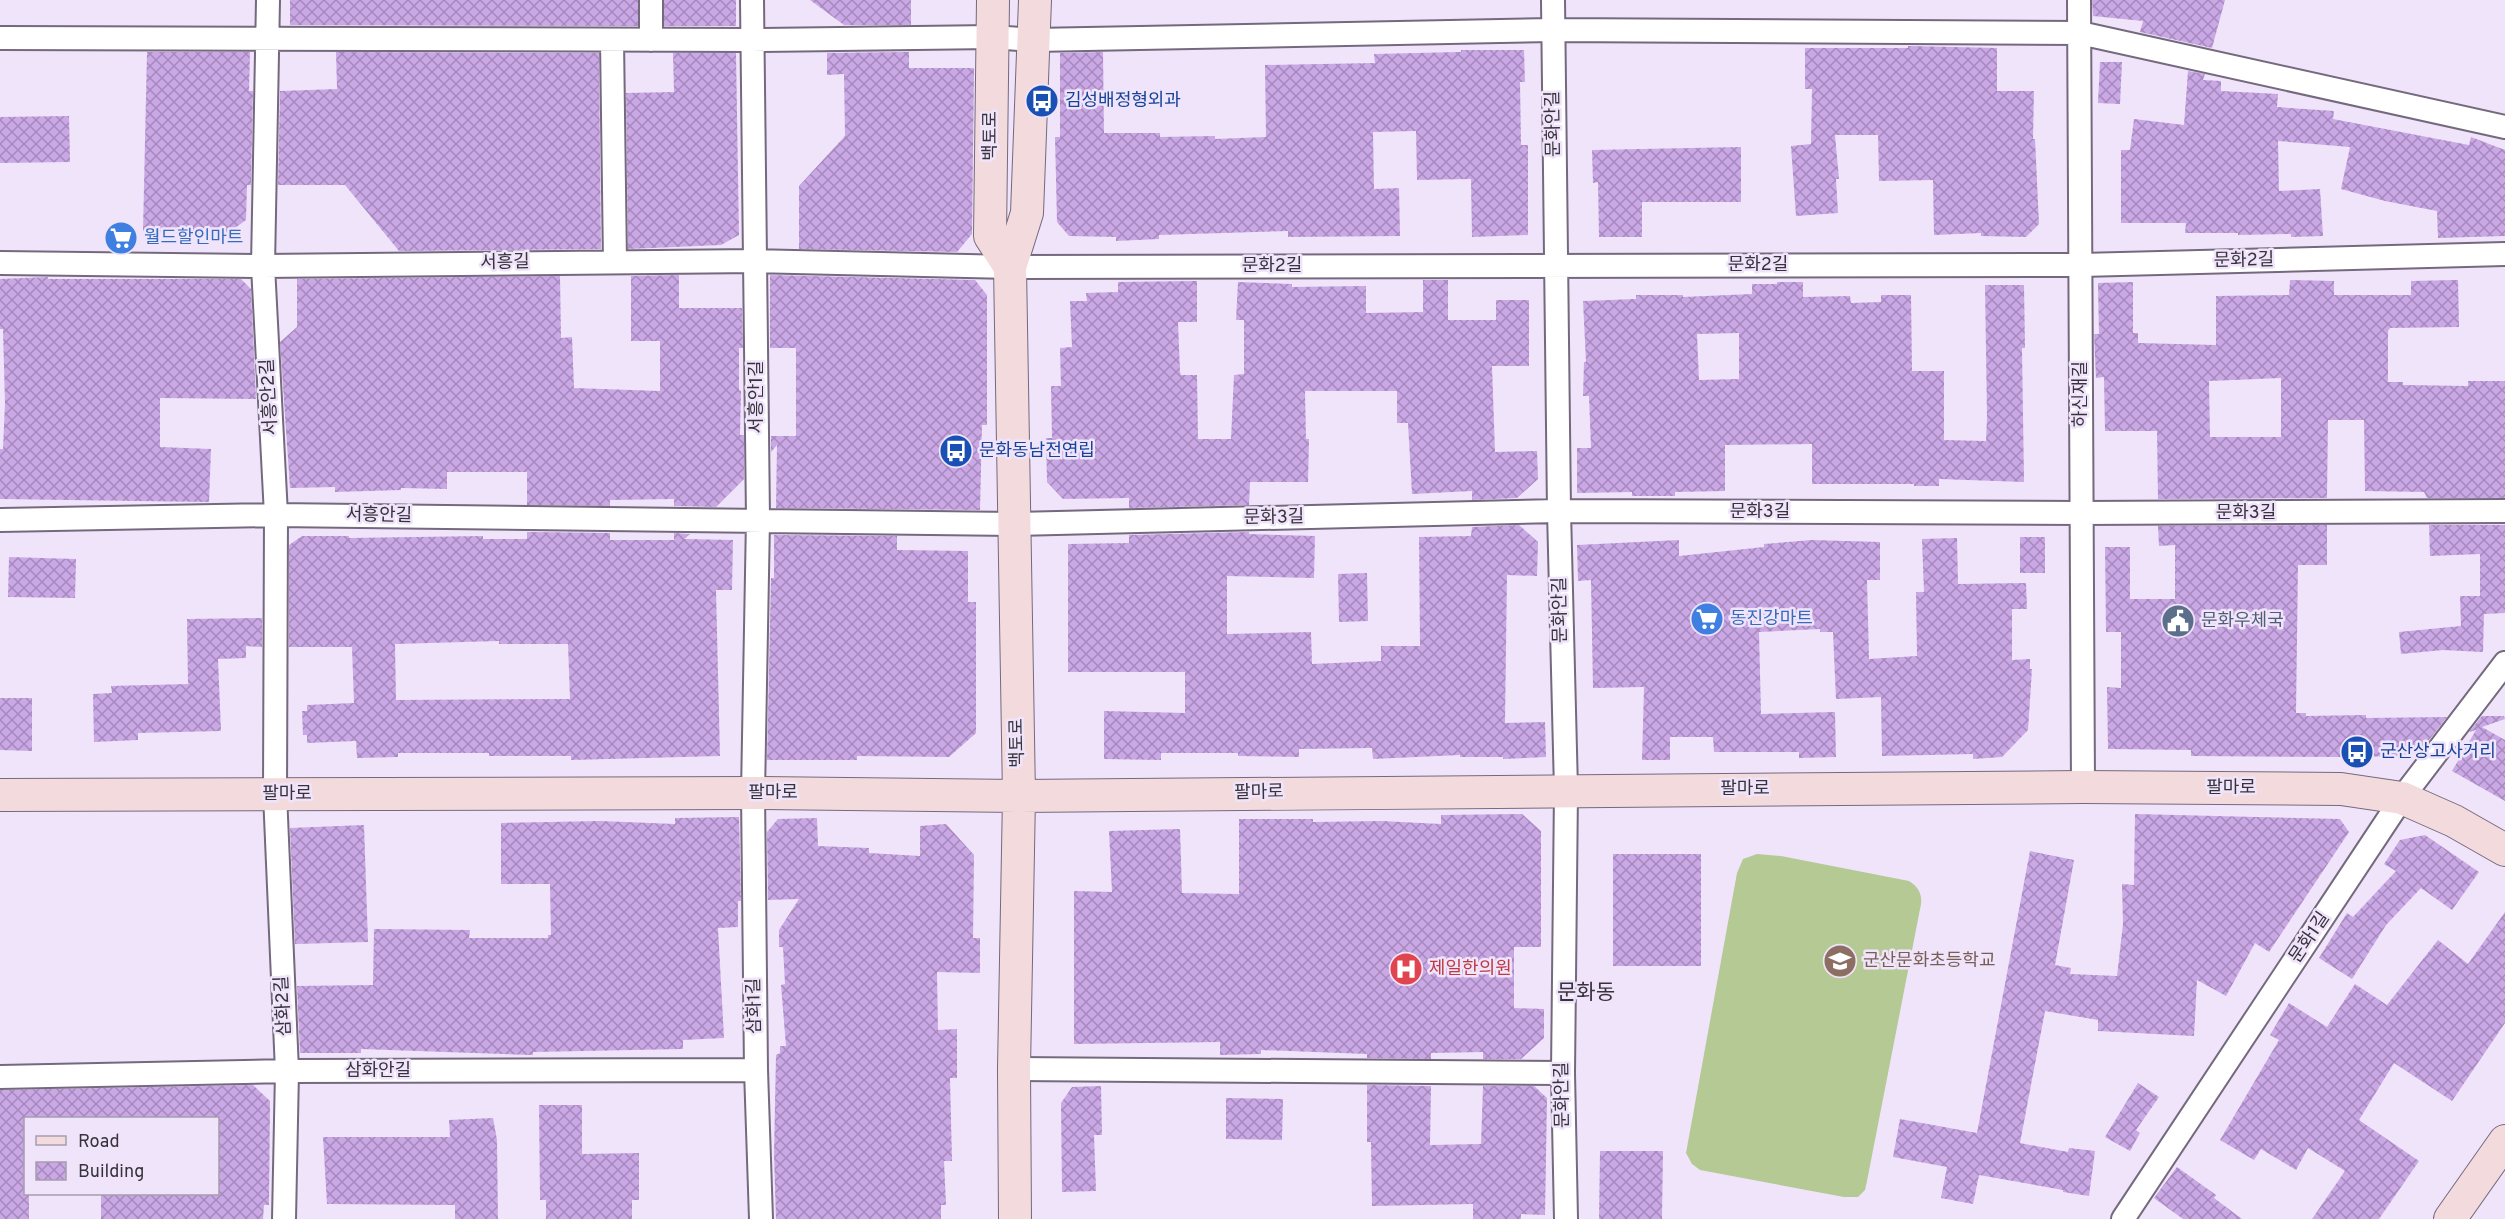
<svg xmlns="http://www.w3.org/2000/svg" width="2505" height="1219" font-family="Overpass,'Noto Sans KR',sans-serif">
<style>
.pitch{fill:#b4c993}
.building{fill:url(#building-cross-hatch);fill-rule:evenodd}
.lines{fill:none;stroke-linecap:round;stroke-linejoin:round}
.street-casing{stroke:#74697d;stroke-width:26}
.secondary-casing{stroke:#74697d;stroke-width:34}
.street{stroke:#fff;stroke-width:22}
.secondary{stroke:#f3dbdd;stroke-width:32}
.labels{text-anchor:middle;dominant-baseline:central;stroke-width:5;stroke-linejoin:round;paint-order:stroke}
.transit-label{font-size:18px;fill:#164399;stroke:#f0e4fb;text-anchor:start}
.street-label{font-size:18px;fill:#37333c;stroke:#f0e4fb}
.shop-label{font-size:18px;fill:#366cbe;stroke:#f0e4fb;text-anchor:start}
.service-label{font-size:18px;fill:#4e5e75;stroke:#f0e4fb;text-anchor:start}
.education-label{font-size:18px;fill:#785e54;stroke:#f0e4fb;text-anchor:start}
.health-label{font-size:18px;fill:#be3a42;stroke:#f0e4fb;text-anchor:start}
.quarter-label{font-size:21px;fill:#37333c;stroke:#f0e4fb}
</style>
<defs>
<pattern id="building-cross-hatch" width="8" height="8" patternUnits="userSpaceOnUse" patternTransform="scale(1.5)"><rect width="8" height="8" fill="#caa8e6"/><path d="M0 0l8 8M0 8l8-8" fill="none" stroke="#a589bc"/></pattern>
</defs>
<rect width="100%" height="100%" fill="#f0e4fb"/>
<path class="pitch" d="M1757,854L1781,856L1909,881C1918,887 1922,893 1921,904L1867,1181L1865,1190L1858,1197H1844L1700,1170L1692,1164L1686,1153L1737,873L1743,859Z"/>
<path class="building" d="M290,0H638V26L290,25Z
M664,0H736V26H664Z
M810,0H911V25H844Z
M2092,0H2225L2212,48L2140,32L2143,21L2093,16Z
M1908,46L1997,48V91H2034L2033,139H2035L2039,224L2026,237L1981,236V233L1934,235L1933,180L1879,181L1878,135H1835L1839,179H1836L1838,213L1796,216L1791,146L1811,144L1812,89H1805V48H1908Z
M1461,50H1524L1525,82H1520L1521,145H1528V235L1472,237L1471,179L1417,180L1416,131L1373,132L1374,189L1399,188L1400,236L1288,237V231L1159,235V239L1116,241V237L1069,236L1057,222L1055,137H1060V53L1103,52L1104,133H1160V137L1215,136V139L1266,137L1265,65L1375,63L1374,54L1461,52Z
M147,52H250L249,91H253L251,185H247L246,220L224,236L143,231Z
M336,52L599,53L601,249L399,251L345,185H278L280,91L337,89Z
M909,52V68H974L972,234L957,252L799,249V186L845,136L844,74L827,75V53Z
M673,53H736L739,235L721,245L628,249L626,93L674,92Z
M2100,62H2122L2120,104L2098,103Z
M2188,71L2205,74L2203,80L2221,81V91L2278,94L2277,107L2334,111L2333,119L2469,145L2471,137L2505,150V236L2438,238L2437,211L2385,201L2341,189L2350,147L2278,141L2279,191L2320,189L2323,236L2291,237V234L2238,235V233H2185L2186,223H2121V150H2130L2134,119L2184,125Z
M69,116L70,162L0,163V117Z
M1741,147V202H1642V237H1599L1598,182L1593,183L1592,150Z
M679,275V308H742L743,348H739V390L741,391L740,435H744V479L716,507L674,506V499L610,500V506L527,505V472H447V489L401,488V490L335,492V487L290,488L280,342L297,327V279L560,276L561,338L572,337L574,388L660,391V341H631V276Z
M770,275L975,280L987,295V425H982L980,510L776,508L777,445L771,452V436H796V348H770Z
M48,277V279H241L251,289L256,399L160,398V447L211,449L209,502L0,499V449H3L5,403L3,329H0V279Z
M1423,280H1448V320H1496V300H1529V366H1492L1495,452L1537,451L1538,479L1517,498L1472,500V491L1412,494L1408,423H1397V391H1305L1306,439H1309L1308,482H1250L1249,505L1129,508V498L1063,499L1047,482L1046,438H1052L1051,386H1061L1060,348L1072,347L1070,301H1087L1086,293L1118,292V282L1197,281V322H1178L1180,372L1181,375H1197L1198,439H1231L1234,375L1244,374V320H1236L1238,282L1292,284V287L1366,286V313L1423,312Z
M2290,280L2334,281V295H2411V281L2458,280L2459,327L2390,328L2388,331V382H2403V385L2468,386V381H2505V498H2427L2424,492L2365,491L2364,420H2328L2327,498L2158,499L2157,431H2105L2104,377L2096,378L2094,334H2099L2098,283L2133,282V333H2138V343L2216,345V296L2289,295ZM2281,378V437H2210L2209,381Z
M1777,282H1803V297L1850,296L1851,303L1881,302V295H1911L1912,371H1944V440L1986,441L1987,418L1985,285H2024L2025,348H2022L2024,482L1939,479V486H1914V484H1812V444L1725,445V491L1675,492V496H1632V492L1577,493V448H1591L1589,396H1583L1584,362H1586L1583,301L1636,299V295H1683V297L1752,294V284H1777ZM1739,333V379L1699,380L1697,334Z
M1519,525L1538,542L1537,576L1507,575L1505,723L1545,722L1546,757L1503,759V757H1460V755L1373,759L1372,748L1299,749V757L1238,756V753H1161V760L1104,759V711L1185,713V672H1068V544L1129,543V535L1249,532V534L1315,536L1314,578L1227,576V634L1311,632L1312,664L1381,661V646H1420L1419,537L1471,536L1472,527Z
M2327,525V565H2298L2296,713H2306V716L2366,715V718L2447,717L2422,749L2402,756L2343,757L2191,756V750L2108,749L2107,687L2121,688V632H2106L2105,547H2130V599H2175V545L2159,546L2158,526Z
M2429,525H2505V613L2484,614L2483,652L2443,650L2401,654L2399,632L2461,626L2460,596H2480V554L2430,556Z
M527,532L610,533V540H674V533L690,534L684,539L733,540L732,590H716L720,756L571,760V756H489V753H398V757L357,758L356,741L307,743V735H303L302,711H307V705L354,703L352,647H289V545L302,536H349V538L483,536V539H527ZM499,641V644H568L570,699L396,700L395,644Z
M774,535L897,536V550L968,551V602H976V733L949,757L857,756V760H767L771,578H774Z
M2020,537H2045V573H2020Z
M1957,538L1958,584L2026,583L2027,609H2012V660L2030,659V669H2032L2028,730L2002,757L1973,759V754L1882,756L1881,697L1836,699L1833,632H1820V629L1759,632L1761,714L1835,712L1836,757L1799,758V752H1714L1713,737H1670V760H1642L1644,687L1593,688L1591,580L1578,581L1577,545L1679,540V556L1764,547V544L1812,540L1880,542V580H1867L1869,659L1917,656L1916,592H1924L1922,539Z
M9,557L76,559L75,598L8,597Z
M1367,573L1368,621L1339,622L1338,574Z
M262,618V647L246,646V658L218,659L221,731L138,733V740L94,742L93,694L112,693L111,686L188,684L187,619Z
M0,698H32V751L0,750Z
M2482,716H2504L2505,719L2482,727L2505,740V801L2452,771L2476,730L2469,732Z
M1522,814L1541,831V947H1514V1008L1544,1009V1038L1521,1059H1483V1052L1431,1053V1059L1367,1058V1054L1261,1050V1054L1220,1055V1042L1074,1044V891L1112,892L1109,831L1180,829L1182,893L1239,894V819H1313V822L1382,821L1441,824V815Z
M2135,814L2340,819L2349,832L2269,952L2255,943L2226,996L2197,980L2194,1036L2098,1031V1020L2045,1011L2020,1143L2068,1152L2069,1148L2095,1151L2089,1196L2063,1192V1190L1979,1175L1973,1204L1941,1198L1947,1167L1893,1157L1900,1119L1977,1133L2030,851L2074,860L2055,965L2071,968L2070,974L2117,976L2123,924L2122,884L2134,885Z
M739,817L741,901H738V927L718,928L724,1038L683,1040V1049L533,1052V1055L361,1049V1053H300L297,986L373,985L374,929L470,930L469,938H548V935H551L550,884H501V823L601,821L675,824V818Z
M817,818L818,846L869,848V853L920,856V826L946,824L974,855L973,938H980V973L937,972L938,1030L957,1029V1078H950L952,1161H944L946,1205H941V1219H776L774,1154L776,1055L780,1053V1046H786L781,985L785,984L783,947H779V930L799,899L768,900L767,832L778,819Z
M364,825L368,942L295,944L290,828Z
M2425,835L2479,872L2452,910L2421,888L2386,925L2352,979L2319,958L2347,913L2353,917L2396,871L2384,864L2400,840Z
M1613,854H1701V966H1613Z
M2505,912V1023L2452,1101L2394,1063L2359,1120L2419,1161L2379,1219H2312L2345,1171L2308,1148L2296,1170L2261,1149L2254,1160L2220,1140L2279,1040L2270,1035L2289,1003L2327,1027L2355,984L2387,1005L2438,940L2468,964Z
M2138,1083L2159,1097L2136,1130L2140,1133L2130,1151L2105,1137Z
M253,1085L270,1101L269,1205H264L263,1219H101V1194H218V1119H26V1194H29V1219H0V1090Z
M1367,1085L1431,1086L1430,1145L1481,1144L1483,1086H1534L1547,1098L1545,1215L1521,1214V1219H1473V1204L1372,1206L1371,1142H1367Z
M1101,1086L1102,1135H1094L1096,1191L1062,1192L1061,1103L1072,1087Z
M1226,1098L1283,1099L1282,1140L1226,1139Z
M539,1105H582V1154L639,1153V1200H632V1219H546V1200H540Z
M493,1118L497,1140L498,1219H455V1205L327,1204L323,1137H450L449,1120Z
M1600,1151H1663L1662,1219H1599Z
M2177,1167L2216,1195L2214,1198L2242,1219H2183L2154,1198Z"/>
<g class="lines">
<g class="street-casing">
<path id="street" d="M268,0L263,266L276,515L275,794L287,1071L284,1219
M651,0V40
M752,0L758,519L753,793L756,1070L761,1219
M1553,0L1559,511L1566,790L1563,1073L1566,1219
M2079,0L2083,787
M0,38L753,40L992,37L1034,40L1552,30L2080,33L2505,127
M612,40L615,262
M0,263L263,266L756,261L1010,267L2081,265L2505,254
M0,520L276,515L1014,524L1559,511L2081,513L2505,511
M1014,1069L1563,1073
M0,1077L287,1071L756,1070
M2123,1219L2402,798L2505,663"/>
</g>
<g class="secondary-casing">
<path id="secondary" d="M993,0L990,236L1010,267
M0,795L753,793L1019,796L2083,787L2341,789L2402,798L2454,821L2505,850
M1015,1219L1014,1069L1019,796L1010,267L1027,213L1035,0
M2450,1219L2505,1141"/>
</g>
<use href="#street" class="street"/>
<use href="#secondary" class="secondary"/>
</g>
<defs>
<g id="bus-disc" transform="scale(1.725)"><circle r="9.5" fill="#1a4fb4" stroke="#f0e4fb"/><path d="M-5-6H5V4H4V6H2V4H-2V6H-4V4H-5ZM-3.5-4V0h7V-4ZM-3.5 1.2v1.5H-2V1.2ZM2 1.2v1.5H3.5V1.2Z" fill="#fff"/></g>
<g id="supermarket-disc" transform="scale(1.725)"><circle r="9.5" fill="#3f7fe0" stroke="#f0e4fb"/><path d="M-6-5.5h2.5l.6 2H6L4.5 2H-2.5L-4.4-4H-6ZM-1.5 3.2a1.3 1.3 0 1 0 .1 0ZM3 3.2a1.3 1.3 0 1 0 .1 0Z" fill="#fff"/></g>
<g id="civic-disc" transform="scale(1.725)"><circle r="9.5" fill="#5c6f8a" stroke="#f0e4fb"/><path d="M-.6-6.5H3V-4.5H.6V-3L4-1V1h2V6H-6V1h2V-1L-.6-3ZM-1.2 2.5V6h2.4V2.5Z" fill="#fff"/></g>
<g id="school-disc" transform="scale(1.725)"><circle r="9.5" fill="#8d6e63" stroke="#f0e4fb"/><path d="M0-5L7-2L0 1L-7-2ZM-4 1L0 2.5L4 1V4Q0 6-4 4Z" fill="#fff"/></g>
<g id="hospital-disc" transform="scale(1.725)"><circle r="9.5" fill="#e0444e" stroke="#f0e4fb"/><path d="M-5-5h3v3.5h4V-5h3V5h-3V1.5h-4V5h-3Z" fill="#fff"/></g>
</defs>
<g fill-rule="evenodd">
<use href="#bus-disc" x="1042" y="101"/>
<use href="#supermarket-disc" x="121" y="238"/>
<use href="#bus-disc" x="956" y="451"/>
<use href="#supermarket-disc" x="1707" y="619"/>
<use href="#civic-disc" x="2178" y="621"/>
<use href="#bus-disc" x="2357" y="752"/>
<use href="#school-disc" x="1840" y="961"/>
<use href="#hospital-disc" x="1406" y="969"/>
</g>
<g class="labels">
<g class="transit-label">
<text x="1065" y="101">김성배정형외과</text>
<text x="979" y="451">문화동남전연립</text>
<text x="2380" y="752">군산상고사거리</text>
</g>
<g class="street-label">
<text transform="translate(1554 124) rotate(-91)">문화안길</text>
<text transform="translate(991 136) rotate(-90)">백토로</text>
<text transform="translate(2244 261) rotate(-1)">문화2길</text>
<text transform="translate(505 263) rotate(-1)">서흥길</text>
<text x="1758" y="265">문화2길</text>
<text x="1272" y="266">문화2길</text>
<text transform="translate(2081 394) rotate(-90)">하신재길</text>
<text transform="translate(270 397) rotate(-93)">서흥안2길</text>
<text transform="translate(757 397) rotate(-90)">서흥안1길</text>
<text x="1760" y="512">문화3길</text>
<text x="2246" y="513">문화3길</text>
<text transform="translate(379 516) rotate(1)">서흥안길</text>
<text transform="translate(1274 518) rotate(-1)">문화3길</text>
<text transform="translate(1561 610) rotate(-91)">문화안길</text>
<text transform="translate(1018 743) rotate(-91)">백토로</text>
<text x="2231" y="788">팔마로</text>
<text x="1745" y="789">팔마로</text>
<text x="773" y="793">팔마로</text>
<text transform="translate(1259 793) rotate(-1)">팔마로</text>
<text x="287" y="794">팔마로</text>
<text transform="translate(2310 938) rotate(-56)">문화1길</text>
<text transform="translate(284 1006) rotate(-93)">삼화2길</text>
<text transform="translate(755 1006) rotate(-91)">삼화1길</text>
<text x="378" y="1071">삼화안길</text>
<text transform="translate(1563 1095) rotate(-91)">문화안길</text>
</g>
<g class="shop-label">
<text x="144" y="238">월드할인마트</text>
<text x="1730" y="619">동진강마트</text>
</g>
<g class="service-label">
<text x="2201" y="621">문화우체국</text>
</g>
<g class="education-label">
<text x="1863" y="961">군산문화초등학교</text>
</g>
<g class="health-label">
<text x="1429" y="969">제일한의원</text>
</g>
<g class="quarter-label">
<text x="1586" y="993">문화동</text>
</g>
</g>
<rect x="24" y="1117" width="195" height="78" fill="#f0e4fb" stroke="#a69daf" stroke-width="1.5"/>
<rect x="36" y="1136" width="30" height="9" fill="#f3dbdd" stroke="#a69daf" stroke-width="1.5"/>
<text x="78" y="1147" font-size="18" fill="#37333c">Road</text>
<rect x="36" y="1162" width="30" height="18" fill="url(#building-cross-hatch)" stroke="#a69daf" stroke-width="1.5"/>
<text x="78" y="1177" font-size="18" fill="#37333c">Building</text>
</svg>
